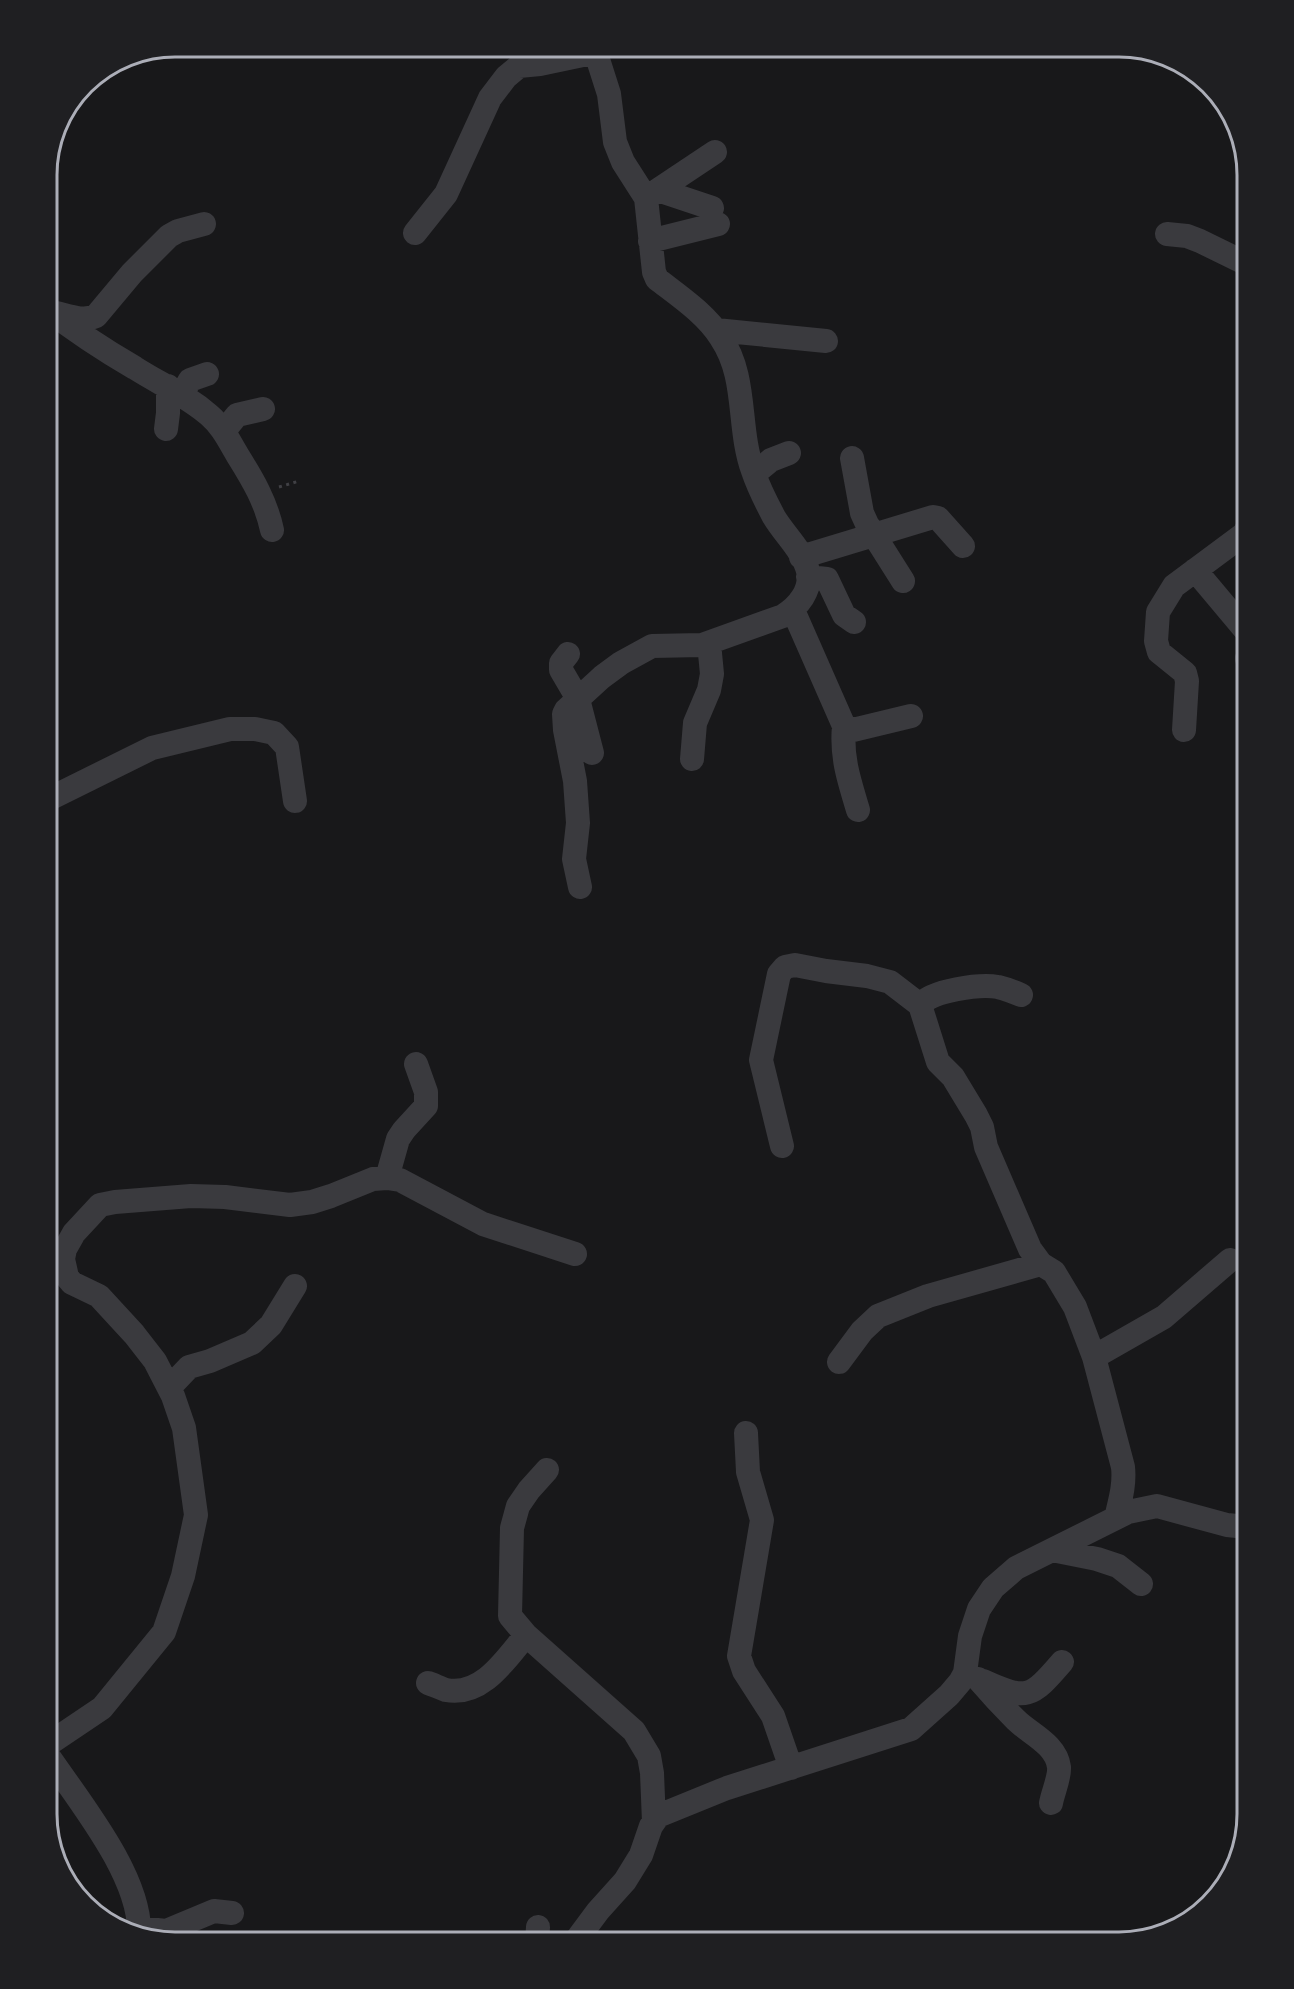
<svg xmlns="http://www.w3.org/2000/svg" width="1294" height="1989" font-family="'Roboto Condensed',sans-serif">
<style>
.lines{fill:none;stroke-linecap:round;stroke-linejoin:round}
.path{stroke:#404045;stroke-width:3;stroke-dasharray:3 4.5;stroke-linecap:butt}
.minor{stroke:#3a3a3e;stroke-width:24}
.rim{fill:none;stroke:#acaeb8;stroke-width:3}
</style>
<rect width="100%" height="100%" fill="#18181a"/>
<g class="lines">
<path class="path" d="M279,487L299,481"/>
<path class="minor" d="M658,190L712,208
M646,198L715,152
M415,233L446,194L490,98L506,77L519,66L540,64L597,52
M1167,234L1187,236L1200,241L1247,264
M650,241L718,224
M47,309C75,331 104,350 135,368C160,384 186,395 209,415C222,426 229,441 238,456C253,480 266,502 272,530
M56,313C69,316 83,322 96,316L132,273L169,236L178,231L204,224
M716,330L826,341
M182,394L190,380L207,374
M166,429L168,413V386
M224,431L237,415L263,409
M852,458L862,513L867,524L903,581
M754,474L771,460L789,453
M801,557L933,517L938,518L963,546
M1195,570L1247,632
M808,577L827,579L844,615L854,622
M793,610L844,726L853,730L911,716
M568,654L561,663V670L578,699L592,753
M1247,659V658
M844,726C841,757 849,780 858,810
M1184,730L1187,681L1185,673L1159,652L1156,641L1158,612L1174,586L1244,534L1247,528
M692,759L695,723L709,690L712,674L709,643
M47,800L152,748L230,729H255L274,733L287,747L295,801
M580,887L574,859L578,823L575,781L565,730L564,714L566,710L602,677L621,663L652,646L702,645L783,616C798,607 812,590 808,571C803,551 784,534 774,517C766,502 758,486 753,471C737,427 748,378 721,338C706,314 679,296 657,279L654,272L646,198L623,162L615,142L609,94L594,47
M1021,995C1014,992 1006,989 998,987C980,984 932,990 920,1005L938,1062L953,1077L976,1115L982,1127L986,1147L1030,1249L1041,1264L1054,1272L1075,1307L1094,1357L1123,1467C1125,1485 1120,1501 1116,1518
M782,1146L761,1060L779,974L785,967L795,965L826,971L867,976L890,982L920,1005
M387,1178L398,1139L404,1130L426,1106V1092L416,1064
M1094,1357L1164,1317L1230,1260
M839,1362L862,1331L878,1316L928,1296L1041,1264
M169,1388L189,1367L210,1361L252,1343L271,1325L295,1286
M746,1433L748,1472L762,1520L739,1656L744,1671L773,1716L791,1768
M547,1470L529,1490L518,1506L512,1528L510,1616L526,1635L634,1731L649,1756L652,1773L654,1822
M1052,1550L1097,1559L1118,1566L1141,1584
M978,1679C990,1693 1003,1707 1016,1720C1030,1734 1056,1744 1059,1767C1060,1777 1053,1792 1051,1803
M983,1681C1027,1701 1031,1698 1062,1662
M428,1683C434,1685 440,1688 446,1690C482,1697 506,1659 526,1635
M47,1745L102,1708L164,1632L183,1576L196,1515L184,1428L173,1396L155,1361L134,1334L99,1296L72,1283L67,1277L63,1259L65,1249L74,1233L100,1205L115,1202L191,1196L225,1197L290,1205L312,1202L331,1196L373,1179L387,1178L400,1180L483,1224L575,1254
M47,1754C78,1800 141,1876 139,1933
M139,1928L166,1931L214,1911L232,1913
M537,1942L538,1927
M575,1942L598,1911L625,1881L641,1855L651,1826L658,1816L727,1788L911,1729L949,1695L960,1682L965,1673L970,1636L979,1609L993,1588L1016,1568L1128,1512L1157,1506L1227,1525L1247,1527"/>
</g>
<path d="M0 0H1294V1989H0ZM175 57H1119A118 118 0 0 1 1237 175V1814A118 118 0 0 1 1119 1932H175A118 118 0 0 1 57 1814V175A118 118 0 0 1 175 57Z" fill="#1f1f22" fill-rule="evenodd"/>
<path class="rim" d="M175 57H1119A118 118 0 0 1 1237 175V1814A118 118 0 0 1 1119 1932H175A118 118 0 0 1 57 1814V175A118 118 0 0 1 175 57Z"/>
</svg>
